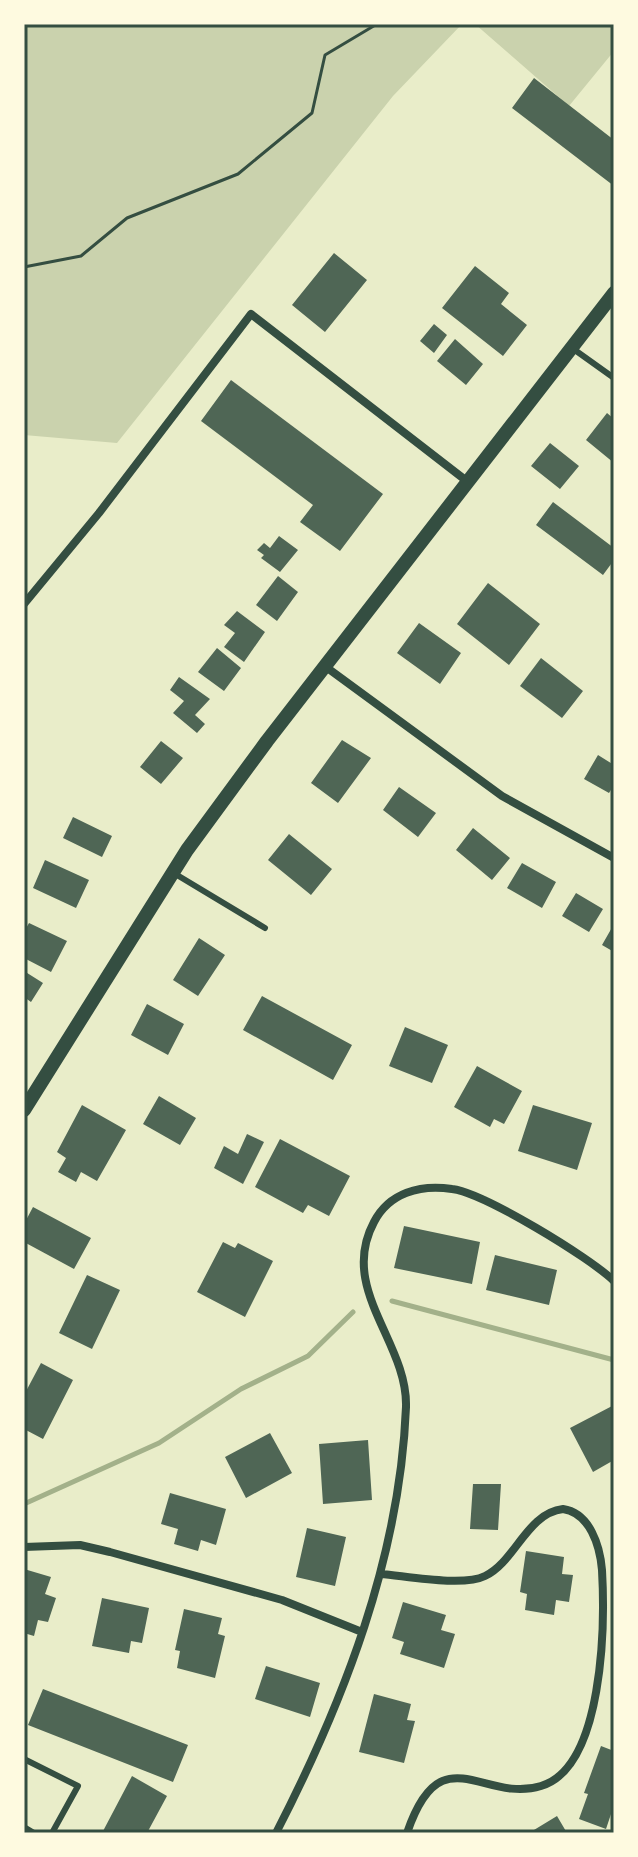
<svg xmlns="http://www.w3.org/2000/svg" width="638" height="1857" font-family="'Sofia Sans Condensed',sans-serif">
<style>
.green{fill:#cad2ad}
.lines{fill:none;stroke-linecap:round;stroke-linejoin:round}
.stream{stroke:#a3b18a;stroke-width:5}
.building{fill:#4f6655}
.path{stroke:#344e41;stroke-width:3}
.service{stroke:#344e41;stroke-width:6}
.minor{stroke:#344e41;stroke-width:8}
.tertiary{stroke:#344e41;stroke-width:14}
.neatline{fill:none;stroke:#344e41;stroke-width:3}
</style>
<rect width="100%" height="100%" fill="#e9edc9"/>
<path class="green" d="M24,24H462L393,96L117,443L24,435Z
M475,24H614V51L569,106Z"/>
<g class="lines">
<path class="stream" d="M392,1301L614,1360
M24,1504L159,1443L241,1389L308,1356L353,1312"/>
</g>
<path class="building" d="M534,78L614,140V186L512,108Z
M334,253L367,280L325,332L292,305Z
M475,266L509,293L501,304L527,325L503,356L442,308Z
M434,324L447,335L434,353L420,341Z
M455,339L483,364L466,385L437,361Z
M231,380L383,494L340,551L300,522L313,505L201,421Z
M607,413L614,419V463L586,440Z
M550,443L579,466L560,489L531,466Z
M553,502L614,548V560L603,575L536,525Z
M279,536L298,550L280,572L261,558L264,555L257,550L264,543L270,548Z
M278,576L298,592L277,621L256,605Z
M488,583L540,624L509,665L457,624Z
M237,611L265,632L244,662L224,647L235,633L224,625Z
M419,623L461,653L440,684L397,653Z
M217,648L241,668L224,691L198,672Z
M541,658L583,691L562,718L520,686Z
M179,677L210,699L195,715L205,724L197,733L173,713L184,701L170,690Z
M342,740L371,758L338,803L311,783Z
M161,741L183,758L161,784L140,767Z
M598,755L614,765V785L609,793L584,779Z
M399,787L436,813L418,837L383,810Z
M73,817L112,836L102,857L63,838Z
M473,828L510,858L492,880L456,850Z
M289,834L332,869L311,895L268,860Z
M45,860L89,880L76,908L33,888Z
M522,863L556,882L542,908L507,888Z
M576,893L603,909L589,932L562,916Z
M29,923L67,941L51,972L24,958V932Z
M614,924V952L602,945Z
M199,938L225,955L198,996L173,980Z
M24,971L43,983L31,1002L24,997Z
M262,996L352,1045L333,1080L243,1030Z
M147,1004L184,1024L168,1055L131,1035Z
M405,1027L448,1045L432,1083L389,1066Z
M477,1066L522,1091L504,1124L494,1119L490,1127L454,1107Z
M159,1096L196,1118L180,1145L143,1124Z
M82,1105L126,1130L97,1181L81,1172L76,1182L58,1172L66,1158L57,1152Z
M533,1105L592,1123L577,1170L518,1151Z
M247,1134L264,1142L243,1184L214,1168L224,1146L238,1154Z
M280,1139L350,1176L329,1216L308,1205L303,1213L255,1187Z
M33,1207L91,1238L74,1269L24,1242V1224Z
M404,1226L480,1242L472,1284L394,1268Z
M223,1242L235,1248L238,1243L273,1261L245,1317L197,1292Z
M495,1255L557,1270L549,1305L486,1290Z
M87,1275L120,1290L92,1349L59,1333Z
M41,1363L73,1380L43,1439L24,1429V1395Z
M614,1405V1460L593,1472L570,1428Z
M270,1433L292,1473L246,1498L225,1457Z
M368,1440L372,1500L323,1504L319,1444Z
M473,1484H501L498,1530L470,1529Z
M170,1493L226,1509L216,1545L201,1540L198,1551L174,1544L178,1529L161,1524Z
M307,1528L346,1537L335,1586L296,1577Z
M526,1551L564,1557L562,1574L573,1575L569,1602L556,1600L554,1615L525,1610L527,1594L520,1592Z
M24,1569L51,1577L45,1594L56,1598L48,1622L38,1620L34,1636L24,1633Z
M102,1598L149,1608L142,1643L131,1641L129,1653L92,1646Z
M403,1602L446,1615L441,1630L455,1634L444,1668L400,1654L404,1642L392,1638Z
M184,1609L222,1618L218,1634L225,1636L215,1678L177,1668L180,1651L175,1650Z
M266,1666L320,1683L310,1717L255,1699Z
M43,1689L188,1745L173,1782L28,1725Z
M374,1694L411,1704L407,1720L415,1721L404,1763L359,1752Z
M601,1746L614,1751V1805L606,1829L579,1819L588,1794L584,1793Z
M132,1776L167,1796L147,1833H102Z
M557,1816L567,1833H529Z"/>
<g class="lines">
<path class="path" d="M24,267L81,256L127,218L238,174L312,113L325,55L377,24"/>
<path class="service" d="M572,348L614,378
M172,872L265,928
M24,1759L78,1786L52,1833
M24,1827L34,1833"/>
<path class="minor" d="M24,604L99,513L251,314L468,482
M326,667L502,796L614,858
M24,1547L80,1545L110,1552L282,1600L362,1632
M381,1574C406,1576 463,1587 485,1576C515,1562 527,1513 563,1509C590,1513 600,1546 602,1570C605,1624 604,1767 541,1786C483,1804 441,1733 407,1833
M276,1833C344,1701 400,1557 406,1407C408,1342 338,1289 374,1222C389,1193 420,1184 452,1189C484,1193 589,1257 614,1281"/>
<path class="tertiary" d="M24,1110L187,850L267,741L614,293"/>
</g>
<rect width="638" height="1857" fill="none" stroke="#fefae0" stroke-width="52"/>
<rect x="26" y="26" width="586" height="1805" class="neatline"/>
</svg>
